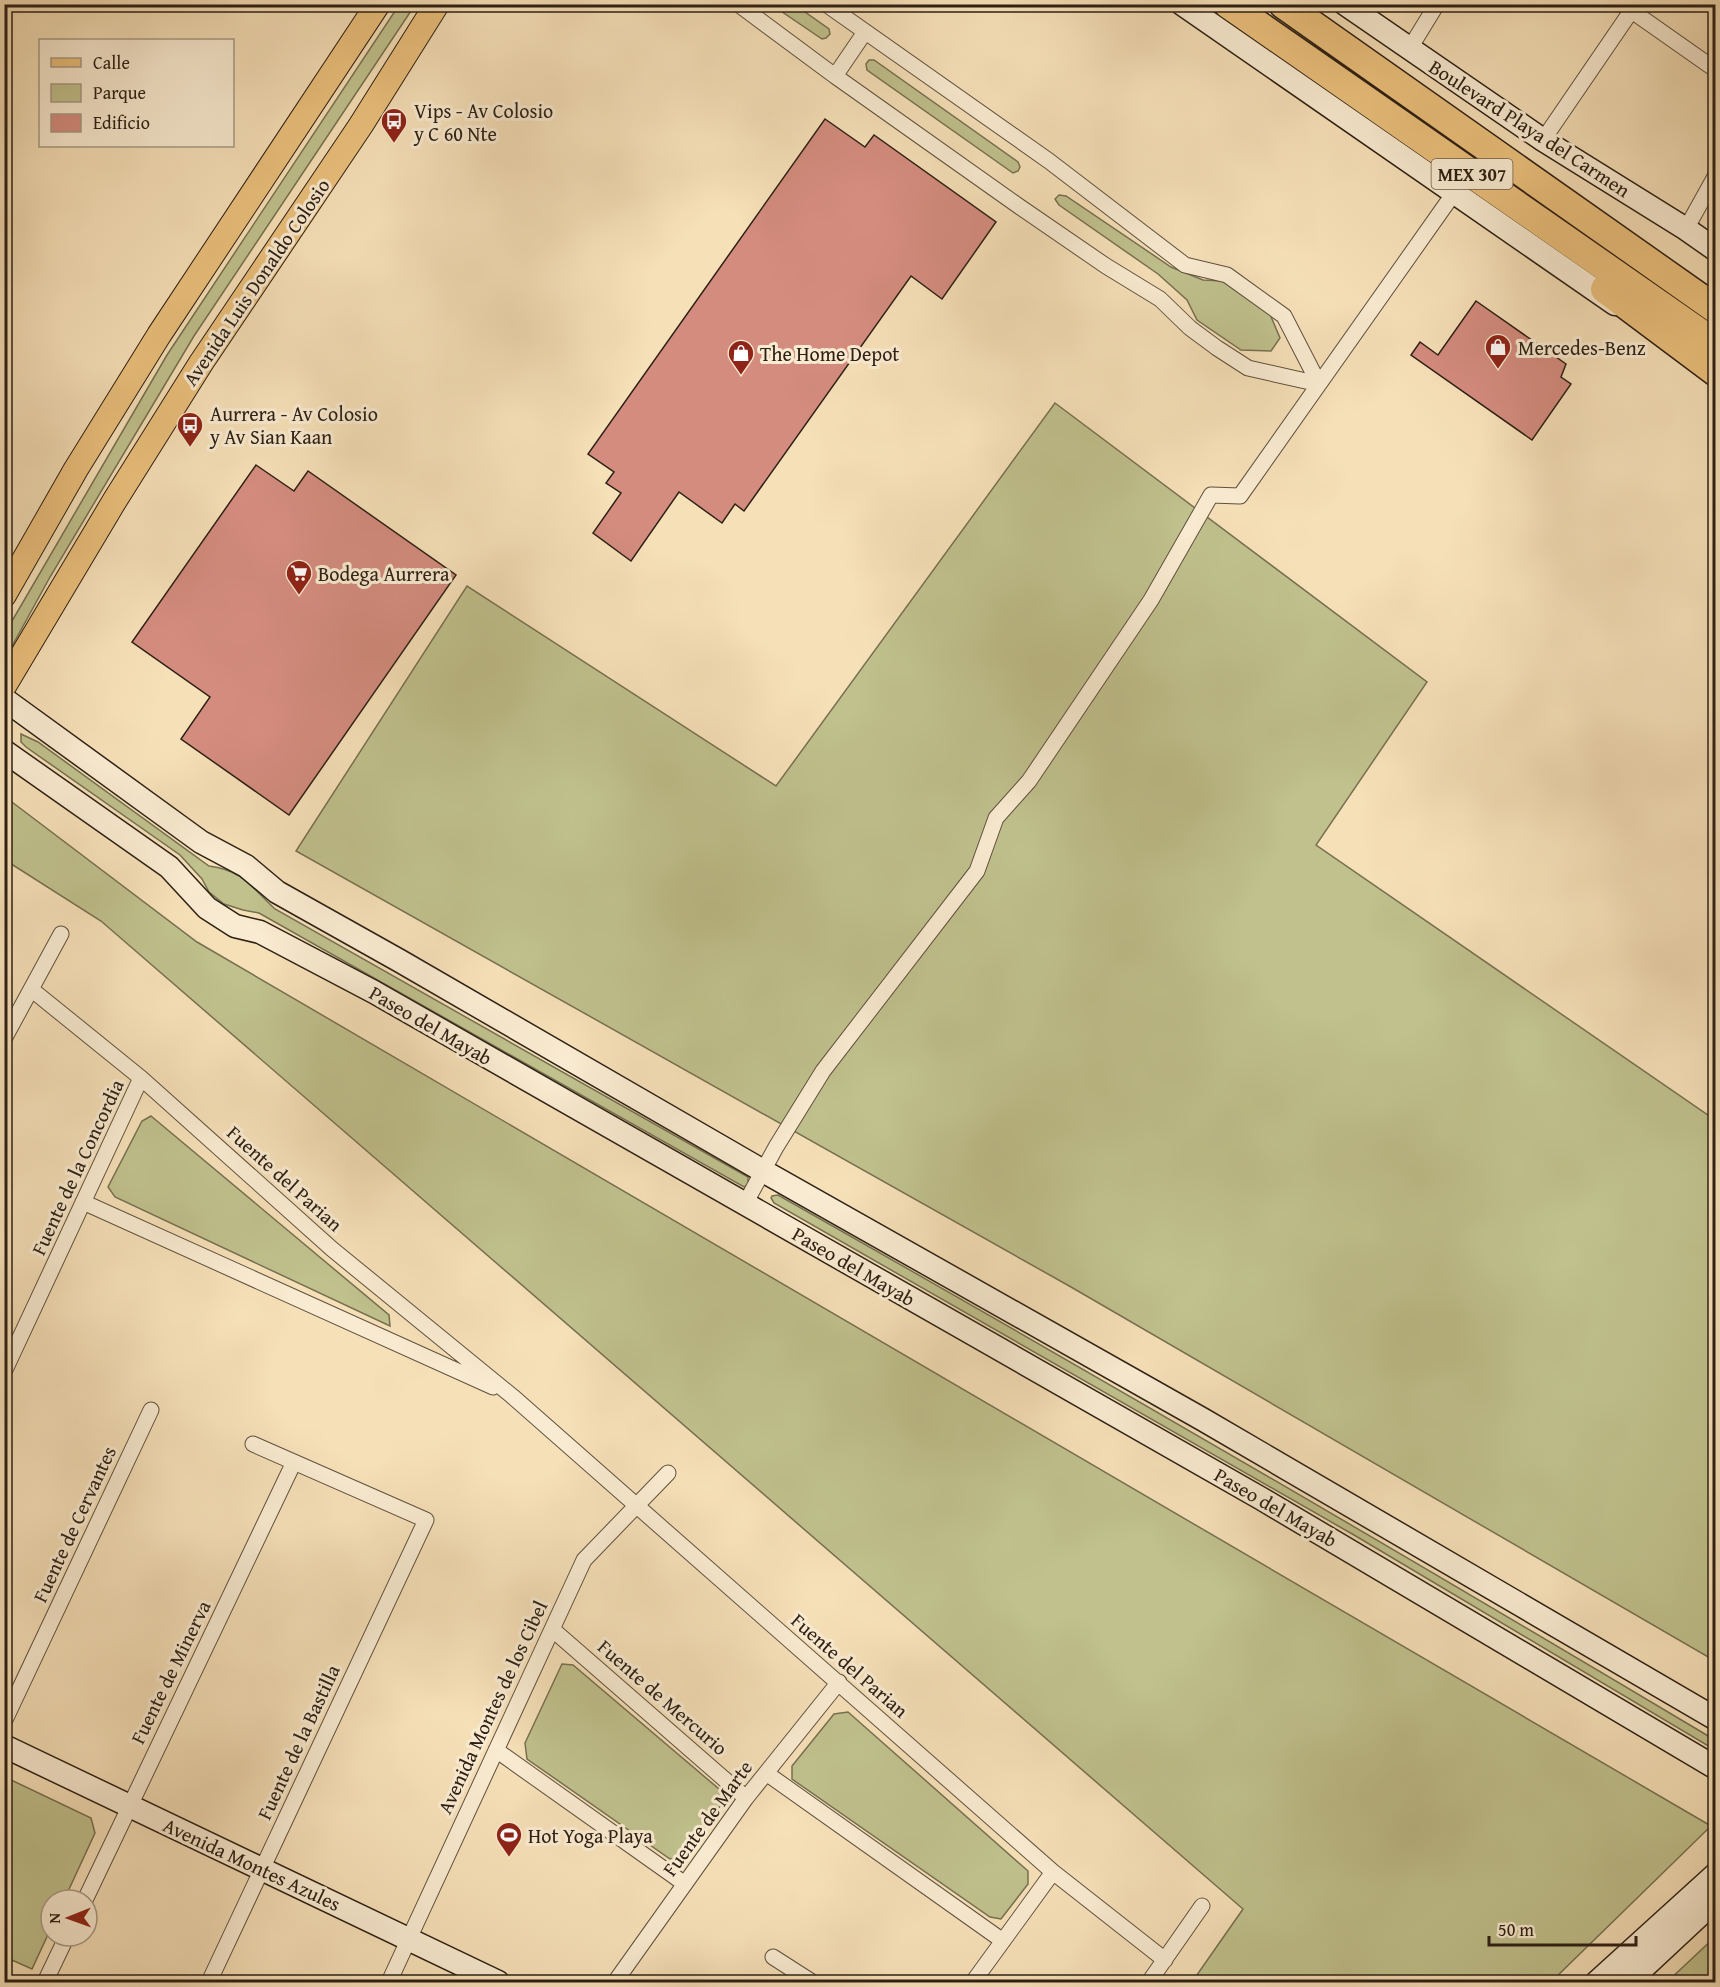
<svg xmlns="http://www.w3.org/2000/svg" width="1720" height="1987" font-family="'Gentium Book Plus',serif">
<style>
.green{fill:#c0c18d;stroke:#767051;stroke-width:1.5}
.building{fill:#d48c7f;stroke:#2d2015;stroke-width:1.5}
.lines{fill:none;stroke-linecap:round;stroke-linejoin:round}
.street-casing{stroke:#5f503e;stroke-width:17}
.secondary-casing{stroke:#2d2015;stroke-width:25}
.primary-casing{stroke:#2d2015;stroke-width:26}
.highway-casing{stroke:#2d2015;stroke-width:31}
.street{stroke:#f9ebd1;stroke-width:15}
.secondary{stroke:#f9ebd1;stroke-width:22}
.primary{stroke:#ebc07c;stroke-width:24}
.highway{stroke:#ebc07c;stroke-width:28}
.labels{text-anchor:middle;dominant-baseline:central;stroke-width:6;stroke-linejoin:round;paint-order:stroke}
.shield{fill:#f9ebd1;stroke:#6a5d4d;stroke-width:1.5}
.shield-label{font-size:18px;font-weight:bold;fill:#2d2015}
.poi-label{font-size:20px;fill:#2d2015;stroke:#f9ebd1;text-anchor:start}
.street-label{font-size:20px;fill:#2d2015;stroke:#f9ebd1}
</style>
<rect width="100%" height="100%" fill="#f6e0b8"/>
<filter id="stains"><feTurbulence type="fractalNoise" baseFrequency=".00333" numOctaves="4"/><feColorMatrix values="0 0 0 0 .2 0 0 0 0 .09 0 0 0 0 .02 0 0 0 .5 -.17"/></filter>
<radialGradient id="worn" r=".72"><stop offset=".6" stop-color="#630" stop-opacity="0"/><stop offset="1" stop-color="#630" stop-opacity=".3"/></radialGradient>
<path class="green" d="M399,5H415L194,336L50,577L5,659V633L167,355Z
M772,5H795L829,29L830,34L826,38L822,39Z
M869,60H874L1018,162L1020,167L1018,171L1013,173L867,70L866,64Z
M1059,195L1066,196L1171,267L1203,280L1224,281L1269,312L1280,338L1271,351L1241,350L1197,320L1187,300L1158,274L1059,205L1055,199Z
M1055,403L1427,682L1316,845L1715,1120V1661L1071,1287L296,851L467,586L776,786Z
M21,734L38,742L209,866C243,870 252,888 275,909L748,1177V1185L744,1187L259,913L243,910L224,904L209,892L202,879L180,855L26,747L21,742Z
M4,796L197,942L1711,1826L1551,1982H1192L1243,1909L101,921L5,860Z
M151,1116L389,1315L390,1326L115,1197L108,1187L142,1121Z
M778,1195C1092,1373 1405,1555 1715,1740V1750L1354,1535L774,1203L771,1198L772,1196Z
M562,1664L573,1665L719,1789L721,1805L680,1858L670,1859L527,1759L525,1743Z
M848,1712L1028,1871V1884L1001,1919L990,1917L792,1779V1766L834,1714Z
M7,1778L91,1818L95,1833L64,1900H51V1928L32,1969L5,1957L4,1779Z
M1715,1937V1982H1667Z"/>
<path class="building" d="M825,119L865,147L874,135L996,222L942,299L911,276L744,511L735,504L722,523L679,492L631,561L593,533L621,493L606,483L614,472L588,454Z
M1476,301L1566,364L1561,377L1571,384L1532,440L1411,355L1420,342L1438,355Z
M256,465L294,491L308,471L456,575L289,815L181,739L210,697L132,642Z"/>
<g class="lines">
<g class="street-casing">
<path id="street" d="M738,4L835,76L1020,207L1106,266L1160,299L1190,328L1217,348L1248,368L1319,384
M826,4L1049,161L1185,265L1227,275L1284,316L1319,384
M1622,4L1716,70
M1410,48L1437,4
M835,76L865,32
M1543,140L1636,4
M1686,229L1716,175
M31,989L141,1078L332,1249L512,1396L1053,1872L1165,1960
M4,1039L61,934
M83,1202L493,1387
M745,1204L776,1147L823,1071L977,871L996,818L1029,781L1151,600L1211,495L1240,496L1454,193
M4,1372L141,1078
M552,1629L746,1798
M4,1722L151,1410
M496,1750L685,1884
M766,1773L1003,1941
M85,1900L294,1462
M773,1957L812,1982
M45,1982L67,1936
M209,1982L426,1520L253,1444
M389,1982L584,1560L668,1473
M615,1982L746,1798L839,1682
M973,1982L1053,1872
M1149,1982L1202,1906"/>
</g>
<g class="secondary-casing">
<path id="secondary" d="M1182,4L1615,304
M1345,4L1543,140L1686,229L1716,250
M4,699L201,842L246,866L277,892L400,961L763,1171L1202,1419L1716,1719
M4,751L169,867L207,908L235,926L260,932L374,992L1262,1499L1716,1768
M4,1746L498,1982
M1597,1982L1716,1874
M1628,1982L1716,1900"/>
</g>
<g class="primary-casing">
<path id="primary" d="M4,595L76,469L159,335L378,4
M4,686L115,500L201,363L361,125L437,4"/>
</g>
<g class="highway-casing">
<path id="highway" d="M1228,4L1716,344
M1283,4L1716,309
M1605,289L1716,372"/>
</g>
<use href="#street" class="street"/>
<use href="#secondary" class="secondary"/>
<use href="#primary" class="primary"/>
<use href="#highway" class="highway"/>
</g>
<defs>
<g id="bus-pin" transform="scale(1.35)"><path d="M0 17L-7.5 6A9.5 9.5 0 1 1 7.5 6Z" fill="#8f2418" stroke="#f9ebd1"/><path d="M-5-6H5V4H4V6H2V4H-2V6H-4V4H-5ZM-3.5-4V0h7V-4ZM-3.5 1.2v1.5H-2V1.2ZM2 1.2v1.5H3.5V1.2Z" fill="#fff"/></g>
<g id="shop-pin" transform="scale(1.35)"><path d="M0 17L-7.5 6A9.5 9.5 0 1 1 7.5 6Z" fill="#8f2418" stroke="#f9ebd1"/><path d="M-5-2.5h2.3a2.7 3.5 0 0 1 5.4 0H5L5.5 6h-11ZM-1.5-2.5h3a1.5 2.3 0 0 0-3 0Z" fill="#fff"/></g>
<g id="supermarket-pin" transform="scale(1.35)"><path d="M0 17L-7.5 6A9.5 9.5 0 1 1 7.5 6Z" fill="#8f2418" stroke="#f9ebd1"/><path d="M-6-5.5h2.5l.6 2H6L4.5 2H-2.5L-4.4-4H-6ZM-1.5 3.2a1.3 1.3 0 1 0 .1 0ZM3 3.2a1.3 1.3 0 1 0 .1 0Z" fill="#fff"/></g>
<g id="stadium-pin" transform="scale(1.35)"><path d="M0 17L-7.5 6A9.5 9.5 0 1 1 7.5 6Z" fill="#8f2418" stroke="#f9ebd1"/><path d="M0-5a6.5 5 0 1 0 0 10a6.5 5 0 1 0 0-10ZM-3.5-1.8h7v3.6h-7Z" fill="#fff"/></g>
</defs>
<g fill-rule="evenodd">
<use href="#bus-pin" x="394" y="121"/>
<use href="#shop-pin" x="1498" y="347"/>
<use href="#shop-pin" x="741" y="353"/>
<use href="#bus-pin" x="190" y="425"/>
<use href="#supermarket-pin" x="299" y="573"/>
<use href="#stadium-pin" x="509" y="1835"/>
</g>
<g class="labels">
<rect class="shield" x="1431.5" y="159" width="81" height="30" rx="4.5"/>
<g class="shield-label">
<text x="1472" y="174">MEX 307</text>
</g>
<g class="poi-label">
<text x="414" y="110">Vips - Av Colosio<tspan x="414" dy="23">y C 60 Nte</tspan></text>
<text x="1518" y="347">Mercedes-Benz</text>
<text x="760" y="353">The Home Depot</text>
<text x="210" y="413">Aurrera - Av Colosio<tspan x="210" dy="23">y Av Sian Kaan</tspan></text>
<text x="318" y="573">Bodega Aurrera</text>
<text x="528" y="1835">Hot Yoga Playa</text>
</g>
<g class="street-label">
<text transform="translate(1530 128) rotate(33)">Boulevard Playa del Carmen</text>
<text transform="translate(256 282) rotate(-56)">Avenida Luis Donaldo Colosio</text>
<text transform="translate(431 1025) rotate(30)">Paseo del Mayab</text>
<text transform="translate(77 1167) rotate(-65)">Fuente de la Concordia</text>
<text transform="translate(285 1178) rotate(42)">Fuente del Parian</text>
<text transform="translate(854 1266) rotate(30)">Paseo del Mayab</text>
<text transform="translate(1276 1507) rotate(30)">Paseo del Mayab</text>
<text transform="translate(74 1524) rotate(-65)">Fuente de Cervantes</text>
<text transform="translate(850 1665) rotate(41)">Fuente del Parian</text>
<text transform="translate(170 1672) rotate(-64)">Fuente de Minerva</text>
<text transform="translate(663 1697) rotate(41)">Fuente de Mercurio</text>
<text transform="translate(492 1707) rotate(-65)">Avenida Montes de los Cibel</text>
<text transform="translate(298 1742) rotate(-65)">Fuente de la Bastilla</text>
<text transform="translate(707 1818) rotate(-54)">Fuente de Marte</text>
<text transform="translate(252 1864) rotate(25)">Avenida Montes Azules</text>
</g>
</g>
<rect width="1720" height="1987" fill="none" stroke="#f6e0b8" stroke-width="24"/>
<rect x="6" y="6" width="1708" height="1975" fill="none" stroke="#2d2015" stroke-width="3"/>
<rect x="12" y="12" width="1696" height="1963" fill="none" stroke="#2d2015" stroke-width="1.5"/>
<rect x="39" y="39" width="195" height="108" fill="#f9ebd1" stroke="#a79a86" stroke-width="1.5"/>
<rect x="51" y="58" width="30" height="9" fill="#ebc07c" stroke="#a79a86" stroke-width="1.5"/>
<text x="93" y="69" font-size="18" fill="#2d2015">Calle</text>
<rect x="51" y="84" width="30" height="18" fill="#c0c18d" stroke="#a79a86" stroke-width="1.5"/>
<text x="93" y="99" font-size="18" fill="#2d2015">Parque</text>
<rect x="51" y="114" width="30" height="18" fill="#d48c7f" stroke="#a79a86" stroke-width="1.5"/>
<text x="93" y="129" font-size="18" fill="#2d2015">Edificio</text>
<g transform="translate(69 1918) rotate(269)"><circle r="28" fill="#f9ebd1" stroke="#a79a86" stroke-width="1.5"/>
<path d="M0-4.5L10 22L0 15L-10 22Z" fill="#8f2418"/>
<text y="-9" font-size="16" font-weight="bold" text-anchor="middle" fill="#2d2015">N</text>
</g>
<path d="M1489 1936v9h147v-9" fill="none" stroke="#2d2015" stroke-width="3"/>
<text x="1498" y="1936" font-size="18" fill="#2d2015" stroke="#f9ebd1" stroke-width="4.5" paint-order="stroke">50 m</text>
<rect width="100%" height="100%" filter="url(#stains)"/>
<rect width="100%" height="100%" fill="url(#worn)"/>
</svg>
